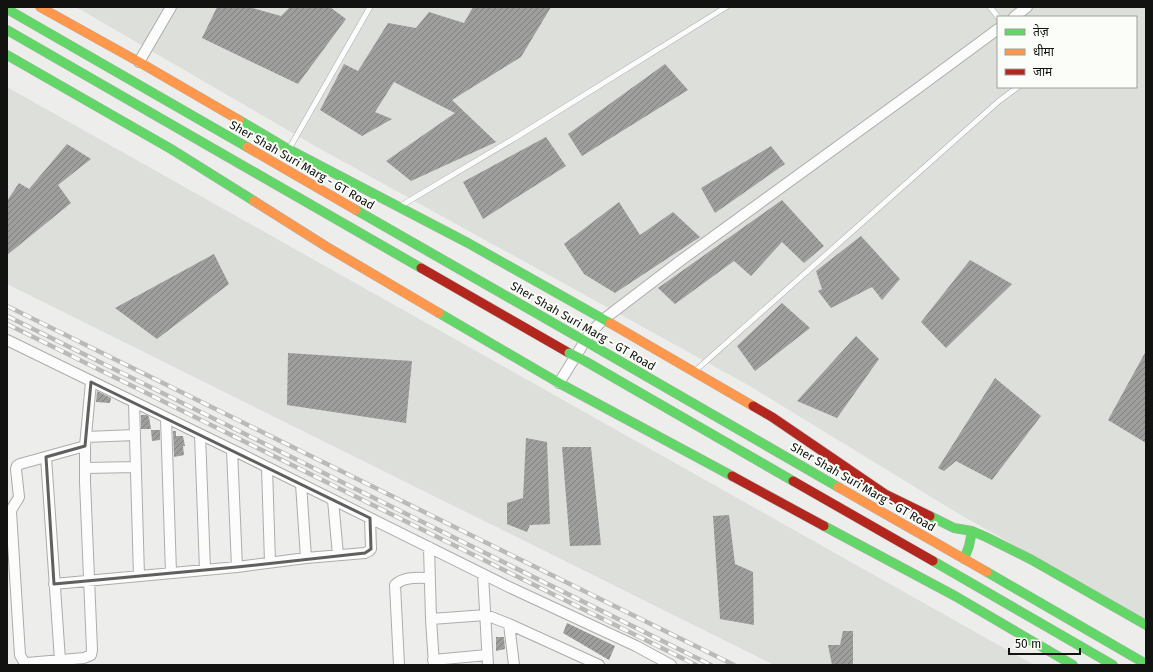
<svg xmlns="http://www.w3.org/2000/svg" width="1153" height="672" font-family="'Fira Sans','Noto Sans Devanagari',sans-serif">
<style>
.built{fill:#dddfda;fill-rule:evenodd}
.building{fill:url(#building-hatch)}
.lines{fill:none;stroke-linecap:round;stroke-linejoin:round}
.lane-casing{stroke:#acadab;stroke-width:6}
.street-casing{stroke:#acadab;stroke-width:12}
.fast-casing{stroke:#acadab;stroke-width:10}
.slow-casing{stroke:#acadab;stroke-width:10}
.jam-casing{stroke:#acadab;stroke-width:10}
.lane{stroke:#fcfcfc;stroke-width:5}
.street{stroke:#fcfcfc;stroke-width:10}
.fast{stroke:#63d668;stroke-width:9}
.slow{stroke:#ff974d;stroke-width:9}
.jam{stroke:#b3261e;stroke-width:9}
.rail-casing{stroke:#babab9;stroke-width:4.5}
.rail{stroke:#fbfdf8;stroke-width:3;stroke-dasharray:9;stroke-linecap:butt}
.fast-bridge-casing{stroke:#c9c9c8;stroke-width:10;stroke-linecap:butt}
.fast-bridge{stroke:#63d668;stroke-width:9}
.marked{fill:none;stroke:#5f605e;stroke-width:3;stroke-linejoin:round}
.labels{text-anchor:middle;dominant-baseline:central;stroke-width:4;stroke-linejoin:round;paint-order:stroke}
.street-label{font-size:12px;fill:#121311;stroke:#fbfdf8}
</style>
<defs>
<pattern id="building-hatch" width="6" height="6" patternUnits="userSpaceOnUse"><rect width="6" height="6" fill="#9e9f9d"/><path d="M-1 1l2-2M0 6l6-6M5 7l2-2" fill="none" stroke="#7f807f"/></pattern>
</defs>
<rect width="100%" height="100%" fill="#edeeec"/>
<path class="built" d="M76,7H1146V620L959,514L748,385L315,146ZM998,17H1136V87H998Z
M7,87L1034,665H774L7,284Z"/>
<path class="building" d="M217,7H249L281,16L290,7H330L346,19L298,84L202,38Z
M473,7H551L521,57L452,100L496,142L411,181L386,161L455,113L394,82L375,112L392,119L362,136L320,110L344,64L358,71L388,23L416,28L429,12L464,23Z
M665,64L688,90L582,156L568,134Z
M546,137L566,166L483,219L463,182Z
M67,144L91,159L58,185L71,203L7,255V201L19,183L29,189Z
M771,146L785,164L715,213L701,188Z
M782,200L824,246L804,263L782,242L751,276L734,261L675,304L658,288Z
M619,202L640,235L673,212L700,237L615,293L584,274L564,244Z
M861,236L900,279L882,300L872,287L831,308L818,291L822,289L816,271Z
M214,254L229,284L157,339L115,308Z
M970,260L1012,284L946,348L921,322Z
M782,303L810,328L755,371L737,346Z
M856,336L879,359L837,418L797,401Z
M1146,351V443L1108,420Z
M288,353L412,361L406,423L287,405Z
M995,378L1041,416L992,480L956,461L944,471L938,468Z
M97,391L111,398L110,403L96,402Z
M141,415H147L149,417L151,429H141Z
M151,430H160V440L152,441Z
M173,431H176V436H183L185,446H183L184,455L174,457Z
M526,438L547,442L550,524L530,525L527,532L507,524V503L523,498Z
M562,447H591L601,545L570,546Z
M729,515L735,564L753,572L754,625L720,619L713,516Z
M567,623L615,646L609,660L563,633Z
M843,631H853V665H832L828,645H840Z
M496,637H504L505,649L496,651Z"/>
<g class="lines">
<g class="lane-casing">
<path id="lane" d="M990,7L998,17
M289,149L370,7
M402,205L515,138L726,7
M695,371L999,101L1018,87"/>
</g>
<g class="street-casing">
<path id="street" d="M1014,17L1027,7
M139,62L171,7
M7,340L245,456L509,587L636,646L671,665
M559,383L590,333L604,319L680,261L914,91L998,29
M134,403L139,576
M166,418L171,573
M200,434L205,570
M86,437L135,435
M85,446L20,464L17,466L16,469L19,497C17,502 12,506 11,512L20,655L24,662L27,663L84,658L91,655L92,650L85,482V446L91,382
M232,450L237,567
M46,457L60,660
M267,467L270,562
M85,468L136,467
M301,484L306,558
M333,500L338,555
M429,547L431,619L434,665
M483,574L488,665
M54,584L237,567L306,558L365,553L369,551L371,549L370,518
M431,619L486,615L509,624L599,665
M509,624L514,665
M433,660L487,655
M399,665L395,585C404,576 418,578 430,578"/>
</g>
<g class="fast-casing">
<path id="fast" d="M7,9L247,147
M7,30L421,268
M7,55L171,149L254,201
M239,120L288,149L468,243L610,323
M356,210L576,336
M439,313L559,383L732,476
M592,345L838,487
M585,361L793,481
M930,516L954,528L972,531L986,537L1032,560L1146,625
M824,526L955,596L1073,665
M964,559L969,546L972,531
M933,561L1113,665
M987,572L1146,664"/>
</g>
<g class="slow-casing">
<path id="slow" d="M40,7L139,62L239,120
M247,147L356,210
M254,201L327,247L439,313
M610,323L753,406
M838,487L987,572"/>
</g>
<g class="jam-casing">
<path id="jam" d="M421,268L569,353
M753,406L772,417L885,494L930,516
M732,476L824,526
M793,481L933,561"/>
</g>
<use href="#lane" class="lane"/>
<use href="#street" class="street"/>
<use href="#fast" class="fast"/>
<use href="#slow" class="slow"/>
<use href="#jam" class="jam"/>
<g class="rail-casing">
<path id="rail" d="M7,306L734,665
M7,316L711,665
M7,324L696,665"/>
</g>
<use href="#rail" class="rail"/>
<g class="fast-bridge-casing">
<path id="fast-bridge" d="M576,336L592,345
M569,353L585,361"/>
</g>
<use href="#fast-bridge" class="fast-bridge"/>
</g>
<path class="marked" d="M91,382L370,518L371,549L365,553L237,567L54,584L46,457L85,446Z"/>
<g class="labels">
<g class="street-label">
<text transform="translate(302 165) rotate(30)">Sher Shah Suri Marg - GT Road</text>
<text transform="translate(583 326) rotate(30)">Sher Shah Suri Marg - GT Road</text>
<text transform="translate(863 487) rotate(30)">Sher Shah Suri Marg - GT Road</text>
</g>
</g>
<rect width="1153" height="672" fill="none" stroke="#121311" stroke-width="16"/>
<rect x="997" y="16" width="140" height="72" fill="#fbfdf8" stroke="#9e9f9c"/>
<rect x="1005" y="29" width="20" height="6" fill="#63d668" stroke="#9e9f9c"/>
<text x="1033" y="36" font-size="12" fill="#121311">तेज़</text>
<rect x="1005" y="49" width="20" height="6" fill="#ff974d" stroke="#9e9f9c"/>
<text x="1033" y="56" font-size="12" fill="#121311">धीमा</text>
<rect x="1005" y="69" width="20" height="6" fill="#b3261e" stroke="#9e9f9c"/>
<text x="1033" y="76" font-size="12" fill="#121311">जाम</text>
<path d="M1009 648v6h71v-6" fill="none" stroke="#121311" stroke-width="2"/>
<text x="1015" y="648" font-size="12" fill="#121311" stroke="#fbfdf8" stroke-width="3" paint-order="stroke">50 m</text>
</svg>
